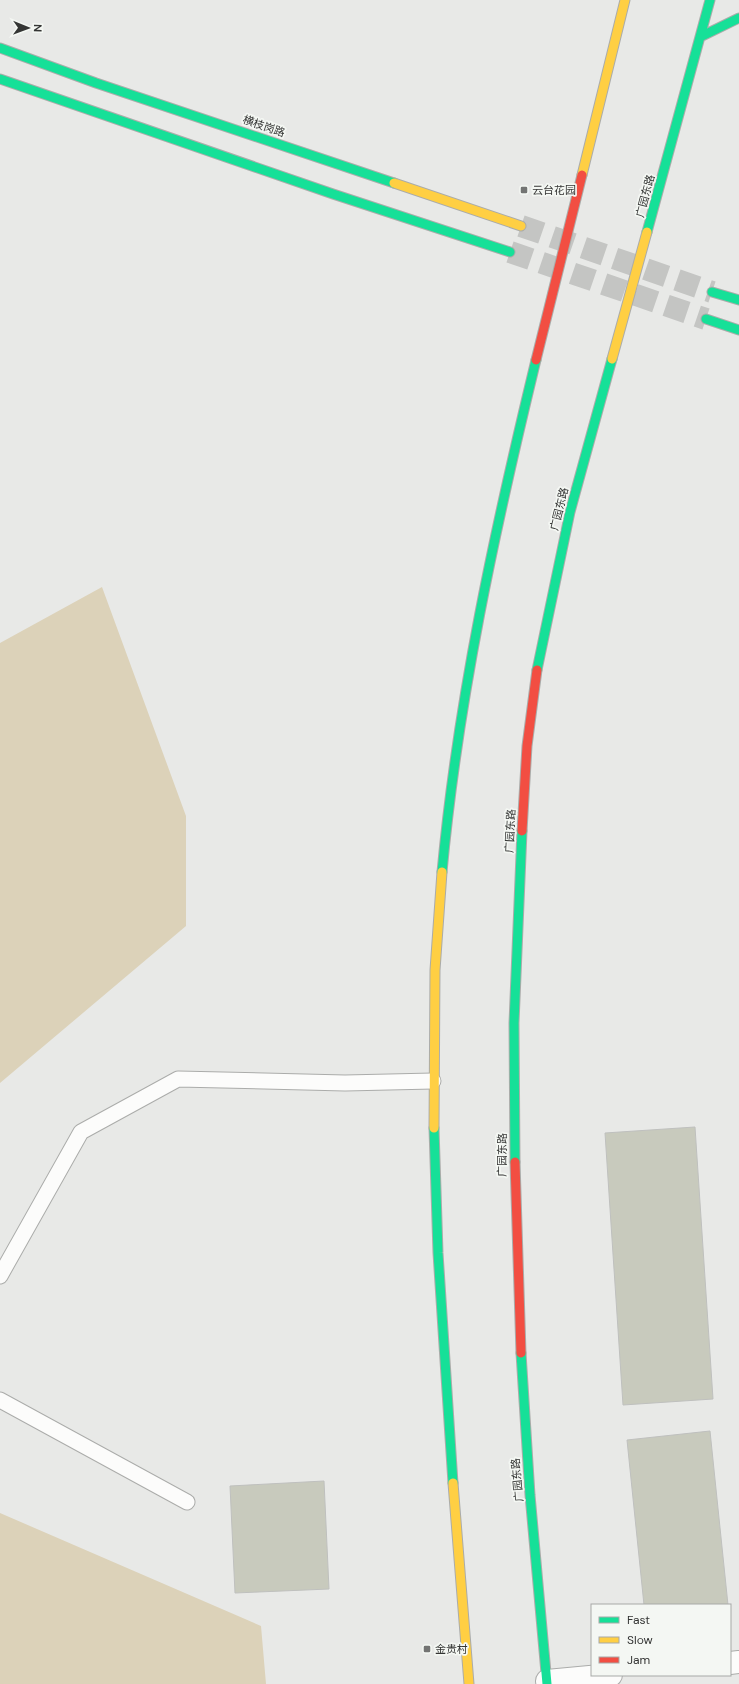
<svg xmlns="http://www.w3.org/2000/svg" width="739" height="1684" font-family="'DM Sans','Noto Sans SC',sans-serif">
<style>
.green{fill:#dcd2b9}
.building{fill:#c8cabd;stroke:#bfc0be}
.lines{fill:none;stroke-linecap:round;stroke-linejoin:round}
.secondary-tunnel{stroke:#c4c5c3;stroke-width:22;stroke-dasharray:22 11;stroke-linecap:butt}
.lane-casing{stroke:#abacaa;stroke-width:17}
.street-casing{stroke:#abacaa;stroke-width:24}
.fast-casing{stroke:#abacaa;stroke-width:11}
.slow-casing{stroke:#abacaa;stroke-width:11}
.jam-casing{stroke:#abacaa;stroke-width:11}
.lane{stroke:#fcfcfb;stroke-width:15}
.street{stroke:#fcfcfb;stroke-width:22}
.fast{stroke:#16e098;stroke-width:9}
.slow{stroke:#ffcf43;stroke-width:9}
.jam{stroke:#f24e42;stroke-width:9}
.poi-dot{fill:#737473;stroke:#f4f7f3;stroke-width:1.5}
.labels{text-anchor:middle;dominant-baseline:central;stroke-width:3.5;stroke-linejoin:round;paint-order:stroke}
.street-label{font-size:11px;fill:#343534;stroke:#f4f7f3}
.poi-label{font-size:11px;fill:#343534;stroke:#f4f7f3;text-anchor:start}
</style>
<rect width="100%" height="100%" fill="#e8e9e7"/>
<path class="green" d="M102,587L186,816V926L0,1083V643Z
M0,1513L261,1626L266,1684H0Z"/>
<path class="building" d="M695,1127L713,1399L623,1405L605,1133Z
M710,1431L728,1605H644L627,1440Z
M324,1481L329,1589L235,1593L230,1486Z"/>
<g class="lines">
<path class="secondary-tunnel" d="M521,226L712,292
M510,252L706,319"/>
<g class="lane-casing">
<path id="lane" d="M0,1276L81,1132L178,1079L345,1083L433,1081
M0,1400L187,1502"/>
</g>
<g class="street-casing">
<path id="street" d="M730,1663L739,1662
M547,1681L611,1675"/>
</g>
<g class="fast-casing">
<path id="fast" d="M700,37L739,18
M0,48L96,83L394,183
M0,79L333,194L510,252
M647,232L710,0
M712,292L739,300
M706,319L739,330
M537,670L570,512L612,359
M442,872C458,699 495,529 536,360
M434,1128L438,1253L453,1483
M515,1162L514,1023L522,831
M521,1353L530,1495L547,1684"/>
</g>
<g class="slow-casing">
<path id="slow" d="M582,175L625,0
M394,183L521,226
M612,359L647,232
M434,1128L435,970L442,872
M453,1483L469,1684"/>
</g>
<g class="jam-casing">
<path id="jam" d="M536,360L582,175
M522,831L527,746L537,670
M515,1162L521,1353"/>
</g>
<use href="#lane" class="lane"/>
<use href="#street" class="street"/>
<use href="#fast" class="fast"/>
<use href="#slow" class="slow"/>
<use href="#jam" class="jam"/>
</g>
<g class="poi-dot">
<rect x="520" y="186" width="8" height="8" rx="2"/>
<rect x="423" y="1645" width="8" height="8" rx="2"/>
</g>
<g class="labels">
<g class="street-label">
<text transform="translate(264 126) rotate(19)">横枝岗路</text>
<text transform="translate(645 196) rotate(-75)">广园东路</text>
<text transform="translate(559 509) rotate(-76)">广园东路</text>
<text transform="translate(510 831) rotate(-87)">广园东路</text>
<text transform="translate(502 1155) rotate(-90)">广园东路</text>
<text transform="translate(517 1480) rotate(-95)">广园东路</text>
</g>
<g class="poi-label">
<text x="532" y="190">云台花园</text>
<text x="435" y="1649">金贵村</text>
</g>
</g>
<rect x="591" y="1604" width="140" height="72" fill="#f4f7f3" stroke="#a7a9a7"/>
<rect x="599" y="1617" width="20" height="6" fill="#16e098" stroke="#a7a9a7"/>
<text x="627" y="1624" font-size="12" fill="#343534">Fast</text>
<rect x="599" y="1637" width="20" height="6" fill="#ffcf43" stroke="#a7a9a7"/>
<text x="627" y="1644" font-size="12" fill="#343534">Slow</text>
<rect x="599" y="1657" width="20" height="6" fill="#f24e42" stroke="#a7a9a7"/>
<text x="627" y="1664" font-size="12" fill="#343534">Jam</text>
<g transform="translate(28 28) rotate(91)" stroke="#f4f7f3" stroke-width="3" paint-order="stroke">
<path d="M0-3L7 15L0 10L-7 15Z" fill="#343534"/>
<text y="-6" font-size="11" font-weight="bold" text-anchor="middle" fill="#343534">N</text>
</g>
</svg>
